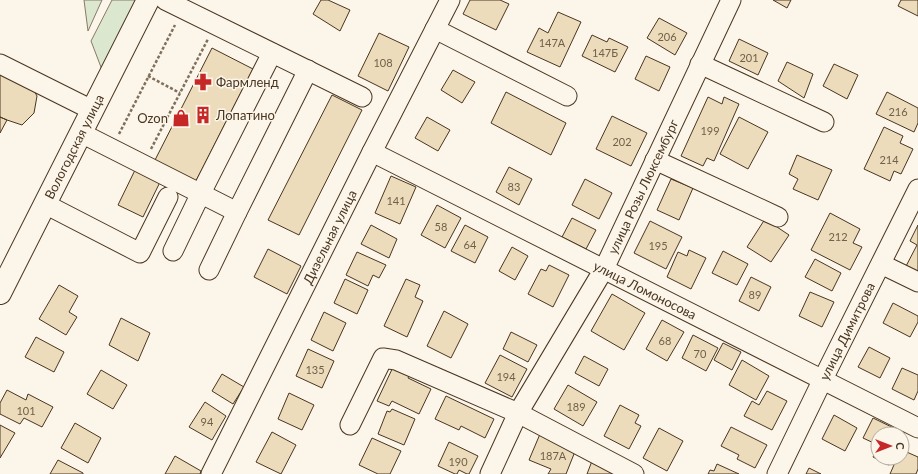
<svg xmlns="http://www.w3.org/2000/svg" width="918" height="474" font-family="Lato,sans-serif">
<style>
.green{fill:#dce7d0;stroke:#887966}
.building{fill:#ecdcbc;stroke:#4a3520}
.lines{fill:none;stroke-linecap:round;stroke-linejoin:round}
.minor-casing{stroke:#4a3520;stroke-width:21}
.major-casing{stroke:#4a3520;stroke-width:24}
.path{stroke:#7f6f5c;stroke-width:2.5;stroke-dasharray:3 2;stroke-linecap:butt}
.minor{stroke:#fbf6e9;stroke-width:19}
.major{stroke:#fbf6e9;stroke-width:22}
.labels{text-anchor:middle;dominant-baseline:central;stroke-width:3;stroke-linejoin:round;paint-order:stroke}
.number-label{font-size:11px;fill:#725f47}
.poi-label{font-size:13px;fill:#4a3520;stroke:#fbf6e9;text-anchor:start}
.street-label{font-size:13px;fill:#4a3520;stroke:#fbf6e9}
</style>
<rect width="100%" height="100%" fill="#fbf6e9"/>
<path class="green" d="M84,0H102L88,31Z
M112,0H143L104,75L91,41Z"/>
<path class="building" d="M321,0H328L350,10L340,31L313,14Z
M470,0H500L509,4L496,30L463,14Z
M773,0H791L787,8Z
M901,0H918V16L898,6Z
M558,12L581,22L560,67L527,52L539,28L548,33Z
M659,18L687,33L675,55L647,38Z
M379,33L409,47L388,91L358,76Z
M592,35L607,42L609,38L628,47L615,72L582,56Z
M739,39L768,53L758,75L729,61Z
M212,48L253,69L195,183L154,162Z
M646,56L670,67L659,91L635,79Z
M787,62L813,74L804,98L778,81Z
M834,64L858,75L847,99L823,86Z
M453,70L475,82L462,103L441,90Z
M0,71L32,87L37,96L34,113L22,125L7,120L0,117Z
M506,92L566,123L551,155L491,123Z
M887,92L918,108V123L914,132L876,114Z
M332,95L362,110L299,235L268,220Z
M708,97L722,104L724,97L739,104L714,161L707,158L703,166L681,156Z
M612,116L647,133L631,166L596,149Z
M0,117L7,120L0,133Z
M427,117L450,130L438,151L415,138Z
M739,117L768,132L748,169L720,154Z
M884,127L903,136L900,143L913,149L901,174L894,171L890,181L864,169Z
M797,155L832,170L818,200L793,189L798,179L789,174Z
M509,167L532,179L519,205L496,192Z
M136,168L161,180L143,217L118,205Z
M391,176L416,187L400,224L375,213Z
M585,179L612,193L599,219L572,205Z
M671,179L693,188L679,220L657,210Z
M437,205L461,218L445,248L421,235Z
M830,213L860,229L853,243L862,247L850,270L811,250Z
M572,218L596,230L586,249L562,237Z
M765,219L789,235L771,262L747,247Z
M650,221L682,237L666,269L634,253Z
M371,225L397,239L389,258L361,244Z
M465,225L488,237L475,263L451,251Z
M918,225V277L904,270L917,245L910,241Z
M512,247L528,256L515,280L499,271Z
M268,249L301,266L287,294L254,277Z
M689,250L706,258L691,289L667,277L678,252L687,256Z
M723,251L748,264L737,285L712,273Z
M357,252L386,265L379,278L373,275L368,286L346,275Z
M815,259L841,273L832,291L805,277Z
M549,265L569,275L553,307L528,294L541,269L546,271Z
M751,277L771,287L759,311L739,301Z
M345,279L368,290L357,314L334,303Z
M406,279L420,285L415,297L423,301L407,337L384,326Z
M59,285L78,296L69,312L77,317L66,335L39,319Z
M810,292L834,302L822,327L799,316Z
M612,294L645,313L624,350L591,331Z
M893,303L918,316V322L910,337L883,323Z
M444,311L468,324L451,358L427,346Z
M324,312L346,323L333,351L311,340Z
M121,318L150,333L138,361L109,345Z
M662,320L684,332L667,361L646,349Z
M511,332L537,345L528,362L503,349Z
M693,335L718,348L706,371L682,358Z
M36,337L64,352L54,372L25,357Z
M723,343L741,352L732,370L714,360Z
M869,347L890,358L880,378L858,367Z
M308,349L334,361L322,388L296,376Z
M500,355L527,369L512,397L485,383Z
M584,356L608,369L599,386L575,373Z
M742,360L769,376L756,400L729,385Z
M394,365L410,373L408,378L431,389L419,414L392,401L389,406L377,401Z
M902,368L918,375V391L914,400L892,389Z
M101,370L127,385L113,409L87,394Z
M222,374L244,387L233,404L212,391Z
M568,385L597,402L583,426L554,409Z
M7,390L26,400L28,394L53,407L42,427L24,418L20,424L0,414V403Z
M767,391L787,401L772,430L744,416L752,401L759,405Z
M289,393L314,405L302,430L278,419Z
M446,396L494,419L485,438L461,426L459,430L435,419Z
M205,402L226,416L212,440L189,427Z
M620,405L639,415L635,423L641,426L629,449L604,436Z
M392,409L415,419L404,445L378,434L387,411L390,412Z
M834,415L857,428L845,451L822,439Z
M873,418L904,433L902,438V434H878V445L863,438Z
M75,423L101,438L88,463L61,448Z
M0,425L15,433L0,458Z
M731,427L767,445L755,468L737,459L739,455L721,446Z
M659,428L683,441L667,471L643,458Z
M272,432L296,445L281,474L256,462Z
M540,434L576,449L566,474H548L551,469L529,460Z
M372,438L401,451L390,474H378L359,465Z
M449,442L478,456L469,474H467L459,470L457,474H455L438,466Z
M878,447V458H893L889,465L873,457Z
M902,450L918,457V469L916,474H890L897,458H902Z
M175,456L201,471L200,474H165Z
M58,460L83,473V474H50Z
M592,461L615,474H587Z
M717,464L739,474H708L710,470L714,471Z
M809,468L821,474H806Z"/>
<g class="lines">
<g class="minor-casing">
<g id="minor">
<path d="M165,0L362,97"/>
<path d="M435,29L567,96"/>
<path d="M0,64L92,110"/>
<path d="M700,64L824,122"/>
<path d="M81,133L237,212"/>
<path id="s1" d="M372,152L918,428"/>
<path d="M655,160L778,217"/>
<path d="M45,204L140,253L168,197"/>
<path d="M173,251L201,193L272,53"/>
<path d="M881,264L918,282"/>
<path d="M209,270L237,212L308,70"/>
<path d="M350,425L383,358L396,360L518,413L634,474"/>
<path id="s2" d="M211,474L372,152L450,0"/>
<path id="s3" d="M490,474L518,413L604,269L731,0"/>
<path id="s4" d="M777,474L823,379L918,189"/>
</g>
</g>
<g class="major-casing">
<g id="major">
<path id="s5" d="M0,293L148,0"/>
</g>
</g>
<path class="path" d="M148,76L180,93
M119,134L175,25
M151,149L208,39"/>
<use href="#minor" class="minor"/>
<use href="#major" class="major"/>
</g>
<defs>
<g id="pharmacy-bare" transform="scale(1.38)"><path d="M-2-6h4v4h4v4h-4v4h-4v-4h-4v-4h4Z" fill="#c62828" stroke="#fbf6e9" stroke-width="2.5" paint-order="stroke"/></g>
<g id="building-bare" transform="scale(1.38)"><path d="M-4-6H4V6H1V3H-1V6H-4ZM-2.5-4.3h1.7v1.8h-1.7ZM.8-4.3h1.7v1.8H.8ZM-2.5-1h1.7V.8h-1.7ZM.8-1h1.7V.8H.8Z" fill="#c62828" stroke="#fbf6e9" stroke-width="2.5" paint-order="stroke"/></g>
<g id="shop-bare" transform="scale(1.38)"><path d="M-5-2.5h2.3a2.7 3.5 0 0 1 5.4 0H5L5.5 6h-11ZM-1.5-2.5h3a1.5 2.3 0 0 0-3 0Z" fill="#c62828" stroke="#fbf6e9" stroke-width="2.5" paint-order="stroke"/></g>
</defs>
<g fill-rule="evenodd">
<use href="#pharmacy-bare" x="203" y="82"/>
<use href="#building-bare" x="203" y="115"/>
<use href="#shop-bare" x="181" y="118"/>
</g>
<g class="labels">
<g class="number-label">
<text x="667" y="36">206</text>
<text x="552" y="42">147А</text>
<text x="605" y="52">147Б</text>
<text x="749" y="57">201</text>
<text x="383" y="62">108</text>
<text x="898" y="111">216</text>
<text x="710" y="130">199</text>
<text x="622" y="141">202</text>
<text x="889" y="159">214</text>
<text x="514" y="186">83</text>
<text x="396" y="200">141</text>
<text x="441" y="226">58</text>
<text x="838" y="236">212</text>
<text x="470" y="244">64</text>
<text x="658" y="245">195</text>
<text x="755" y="294">89</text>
<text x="665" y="340">68</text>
<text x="700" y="353">70</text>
<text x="315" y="369">135</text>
<text x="506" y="376">194</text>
<text x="576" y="406">189</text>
<text x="26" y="410">101</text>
<text x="207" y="421">94</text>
<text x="553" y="455">187А</text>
<text x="458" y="461">190</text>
</g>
<g class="poi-label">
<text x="216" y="82">Фармленд</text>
<text x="216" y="115">Лопатино</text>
<text x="168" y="118" text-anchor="end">Ozon</text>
</g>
<g class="street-label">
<text stroke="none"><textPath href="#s5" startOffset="164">Вологодская улица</textPath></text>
<text stroke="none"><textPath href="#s3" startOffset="326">улица Розы Люксембург</textPath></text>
<text stroke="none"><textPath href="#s2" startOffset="265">Дизельная улица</textPath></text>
<text stroke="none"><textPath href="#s1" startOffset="306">улица Ломоносова</textPath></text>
<text stroke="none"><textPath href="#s4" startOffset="159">улица Димитрова</textPath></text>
</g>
</g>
<g transform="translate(890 446) rotate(90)"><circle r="19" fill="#fbf6e9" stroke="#b4a999"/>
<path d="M0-3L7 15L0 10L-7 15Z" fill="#c62828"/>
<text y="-6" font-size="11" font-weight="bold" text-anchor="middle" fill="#4a3520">С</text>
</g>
</svg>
